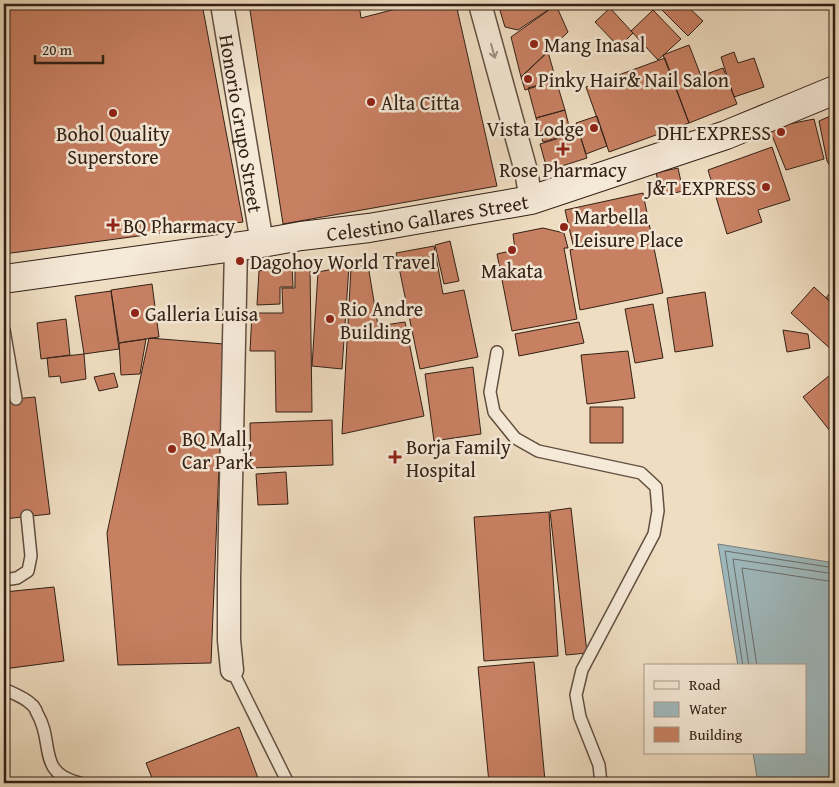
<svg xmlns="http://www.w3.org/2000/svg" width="839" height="787" font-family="'Gentium Book Plus',serif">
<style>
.water{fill:#9fb9bd;stroke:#747c7a}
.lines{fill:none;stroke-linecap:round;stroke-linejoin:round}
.shore{stroke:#696c6a;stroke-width:1}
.building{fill:#c88063;stroke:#332016}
.service-casing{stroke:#624f41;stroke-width:14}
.minor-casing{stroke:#624f41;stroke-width:25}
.secondary-casing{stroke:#332016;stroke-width:30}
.service{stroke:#f5e9d7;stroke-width:11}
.minor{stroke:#f5e9d7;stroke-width:22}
.secondary{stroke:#f5e9d7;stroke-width:28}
.oneway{stroke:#9e8f80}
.poi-dot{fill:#8f2418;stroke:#f5e9d7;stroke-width:2}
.labels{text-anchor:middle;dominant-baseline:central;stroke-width:5;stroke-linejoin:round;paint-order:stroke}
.poi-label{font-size:20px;fill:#332016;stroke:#f5e9d7;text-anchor:start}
.street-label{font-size:20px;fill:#332016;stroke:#f5e9d7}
</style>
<rect width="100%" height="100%" fill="#efddc1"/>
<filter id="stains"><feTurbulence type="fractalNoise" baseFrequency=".004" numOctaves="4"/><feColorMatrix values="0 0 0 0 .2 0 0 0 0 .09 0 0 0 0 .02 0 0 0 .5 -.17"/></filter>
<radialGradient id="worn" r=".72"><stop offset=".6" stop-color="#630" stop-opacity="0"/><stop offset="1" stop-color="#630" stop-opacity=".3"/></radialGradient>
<path class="water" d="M718,544L835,563V783H758L753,753H805V666H738Z"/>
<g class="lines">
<path class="shore" d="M743,666L725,551L835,568
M749,666L733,559L835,574
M757,666L742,568L835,582"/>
</g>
<path class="building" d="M4,4H202L243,222L4,254Z
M249,4H359L361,18L415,4H456L497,186L283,224Z
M498,4H557L518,30L505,27Z
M656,4H685L703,21L688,36Z
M556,5L568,32L521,77L511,37Z
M610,8L633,33L619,47L595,22Z
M653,10L681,39L658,60L631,31Z
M689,45L701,76L723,68L737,104L689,123L663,55Z
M548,52L556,80L525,90L521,77Z
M734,52L738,63L754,58L764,87L734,97L721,57Z
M665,58L689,123L609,152L586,87Z
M556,80L565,110L536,118L528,88Z
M565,110L571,134L543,142L536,118Z
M835,114V175L827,161L819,121Z
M597,116L607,146L586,154L576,123Z
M814,119L824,159L786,170L769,128Z
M579,132L587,158L562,166L545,162L540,144Z
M772,147L790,200L758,210L762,222L727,234L708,170Z
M678,168L683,191L662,196L656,173Z
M643,193L663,293L580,310L570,250L574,249L565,210Z
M543,228L564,233L568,248H564L577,319L512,331L497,254L515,250L513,234Z
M450,241L459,281L444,284L435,245Z
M434,246L443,294L464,290L478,357L420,369L396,253Z
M292,264L293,287H280V304L257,305L259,271Z
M368,265L378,326L405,322L424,416L342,434L351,268Z
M349,266L342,369L312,366L318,272Z
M310,267L312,412H276L275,351H250L252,313H283L282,288H295V268Z
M152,284L159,337L119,343L111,290Z
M835,286V305L826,298Z
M814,287L835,306V353L791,313Z
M111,291L119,349L84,354L75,296Z
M705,292L713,346L675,352L667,298Z
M653,304L663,358L635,363L625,309Z
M66,319L70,355L41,359L37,323Z
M579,322L584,343L519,356L515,334Z
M783,330L808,334L810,348L787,352Z
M149,338L224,344L211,663L118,665L107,533Z
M146,339L140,374L121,375L119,343Z
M628,351L635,398L587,404L581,355Z
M84,354L86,379L61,383L60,376L49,377L47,358Z
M473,367L481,434L434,441L425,374Z
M835,371V427L830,431L803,397Z
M114,373L118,387L99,391L94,377Z
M35,397L50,514L4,519V400Z
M590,407H623V443H590Z
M332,420L333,465L251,468L250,423Z
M286,472L288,504L258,505L256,474Z
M571,508L587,653L566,655L550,511Z
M549,512L558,656L484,661L474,517Z
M54,587L64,661L4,669V592Z
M534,662L545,781L518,783H489L478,667Z
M239,727L258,778L244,783H154L146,763Z"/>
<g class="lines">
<g class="service-casing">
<path id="service" d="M4,330L16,399
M497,352L490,392L494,412L515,438L538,451L641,473L656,487L658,511L654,534L582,670L576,695L580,717L599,765L601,783
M4,580L17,578L28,571L31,556L27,516
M232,670L288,783
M4,689C12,693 24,697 31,704C34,706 36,710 37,713C55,743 36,773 80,783"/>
</g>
<g class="minor-casing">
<g id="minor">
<path id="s1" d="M222,4L262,243"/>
<path d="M480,4L526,171L531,200"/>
<path d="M232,670L229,640V578L236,247"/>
</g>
</g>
<g class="secondary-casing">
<g id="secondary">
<path id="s2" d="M4,279L262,243L301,236L369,228L531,200L726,135L835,90"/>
</g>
</g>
<use href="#service" class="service"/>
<use href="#minor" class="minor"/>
<use href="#secondary" class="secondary"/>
</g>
<defs><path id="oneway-shaft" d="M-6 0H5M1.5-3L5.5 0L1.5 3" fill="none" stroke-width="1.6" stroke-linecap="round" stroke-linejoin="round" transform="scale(1.25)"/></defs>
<use class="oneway" href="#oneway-shaft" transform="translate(493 51) rotate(75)"/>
<g class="poi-dot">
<circle cx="534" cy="44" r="5"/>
<circle cx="528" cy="79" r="5"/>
<circle cx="371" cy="102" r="5"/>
<circle cx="113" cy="113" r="5"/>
<circle cx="594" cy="128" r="5"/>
<circle cx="781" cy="132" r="5"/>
<path d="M560.5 141.5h5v5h5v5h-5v5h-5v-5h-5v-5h5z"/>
<circle cx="766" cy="187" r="5"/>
<path d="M110.5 217.5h5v5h5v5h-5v5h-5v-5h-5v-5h5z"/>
<circle cx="564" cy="227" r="5"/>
<circle cx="512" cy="250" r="5"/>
<circle cx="240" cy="261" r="5"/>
<circle cx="135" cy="313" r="5"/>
<circle cx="330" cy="319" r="5"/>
<circle cx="172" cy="449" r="5"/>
<path d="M392.5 449.5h5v5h5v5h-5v5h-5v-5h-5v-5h5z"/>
</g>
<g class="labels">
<g class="poi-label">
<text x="544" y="44">Mang Inasal</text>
<text x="538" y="79">Pinky Hair&amp; Nail Salon</text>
<text x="381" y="102">Alta Citta</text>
<text x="584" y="128" text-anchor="end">Vista Lodge</text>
<text x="771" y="132" text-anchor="end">DHL EXPRESS</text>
<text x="113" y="133" text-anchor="middle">Bohol Quality<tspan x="113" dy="23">Superstore</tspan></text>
<text x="563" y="169" text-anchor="middle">Rose Pharmacy</text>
<text x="756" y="187" text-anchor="end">J&amp;T EXPRESS</text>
<text x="574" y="216">Marbella<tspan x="574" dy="23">Leisure Place</tspan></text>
<text x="123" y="225">BQ Pharmacy</text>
<text x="250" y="261">Dagohoy World Travel</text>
<text x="512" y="270" text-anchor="middle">Makata</text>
<text x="340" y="308">Rio Andre<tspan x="340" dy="23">Building</tspan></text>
<text x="145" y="313">Galleria Luisa</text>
<text x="182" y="438">BQ Mall,<tspan x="182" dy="23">Car Park</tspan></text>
<text x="406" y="446">Borja Family<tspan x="406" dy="23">Hospital</tspan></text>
</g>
<g class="street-label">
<text stroke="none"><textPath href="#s1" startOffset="121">Honorio Grupo Street</textPath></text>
<text stroke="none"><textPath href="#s2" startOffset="428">Celestino Gallares Street</textPath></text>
</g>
</g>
<rect width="839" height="787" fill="none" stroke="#efddc1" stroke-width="20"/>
<rect x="5" y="5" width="829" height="777" fill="none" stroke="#332016" stroke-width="2.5"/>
<rect x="10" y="10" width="819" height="767" fill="none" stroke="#332016"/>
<rect x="644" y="664" width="162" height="90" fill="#f5e9d7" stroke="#a7998a"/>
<rect x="654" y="681" width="25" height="8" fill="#f5e9d7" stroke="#a7998a"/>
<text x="689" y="690" font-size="15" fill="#332016">Road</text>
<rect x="654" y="702" width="25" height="15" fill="#9fb9bd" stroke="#a7998a"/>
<text x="689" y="714" font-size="15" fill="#332016">Water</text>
<rect x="654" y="727" width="25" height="15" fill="#c88063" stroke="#a7998a"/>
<text x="689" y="740" font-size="15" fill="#332016">Building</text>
<path d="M35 55v8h68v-8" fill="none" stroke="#332016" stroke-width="2.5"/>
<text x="42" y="55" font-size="15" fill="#332016" stroke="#f5e9d7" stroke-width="4" paint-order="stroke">20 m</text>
<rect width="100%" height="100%" filter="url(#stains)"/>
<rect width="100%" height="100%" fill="url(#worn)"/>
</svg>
